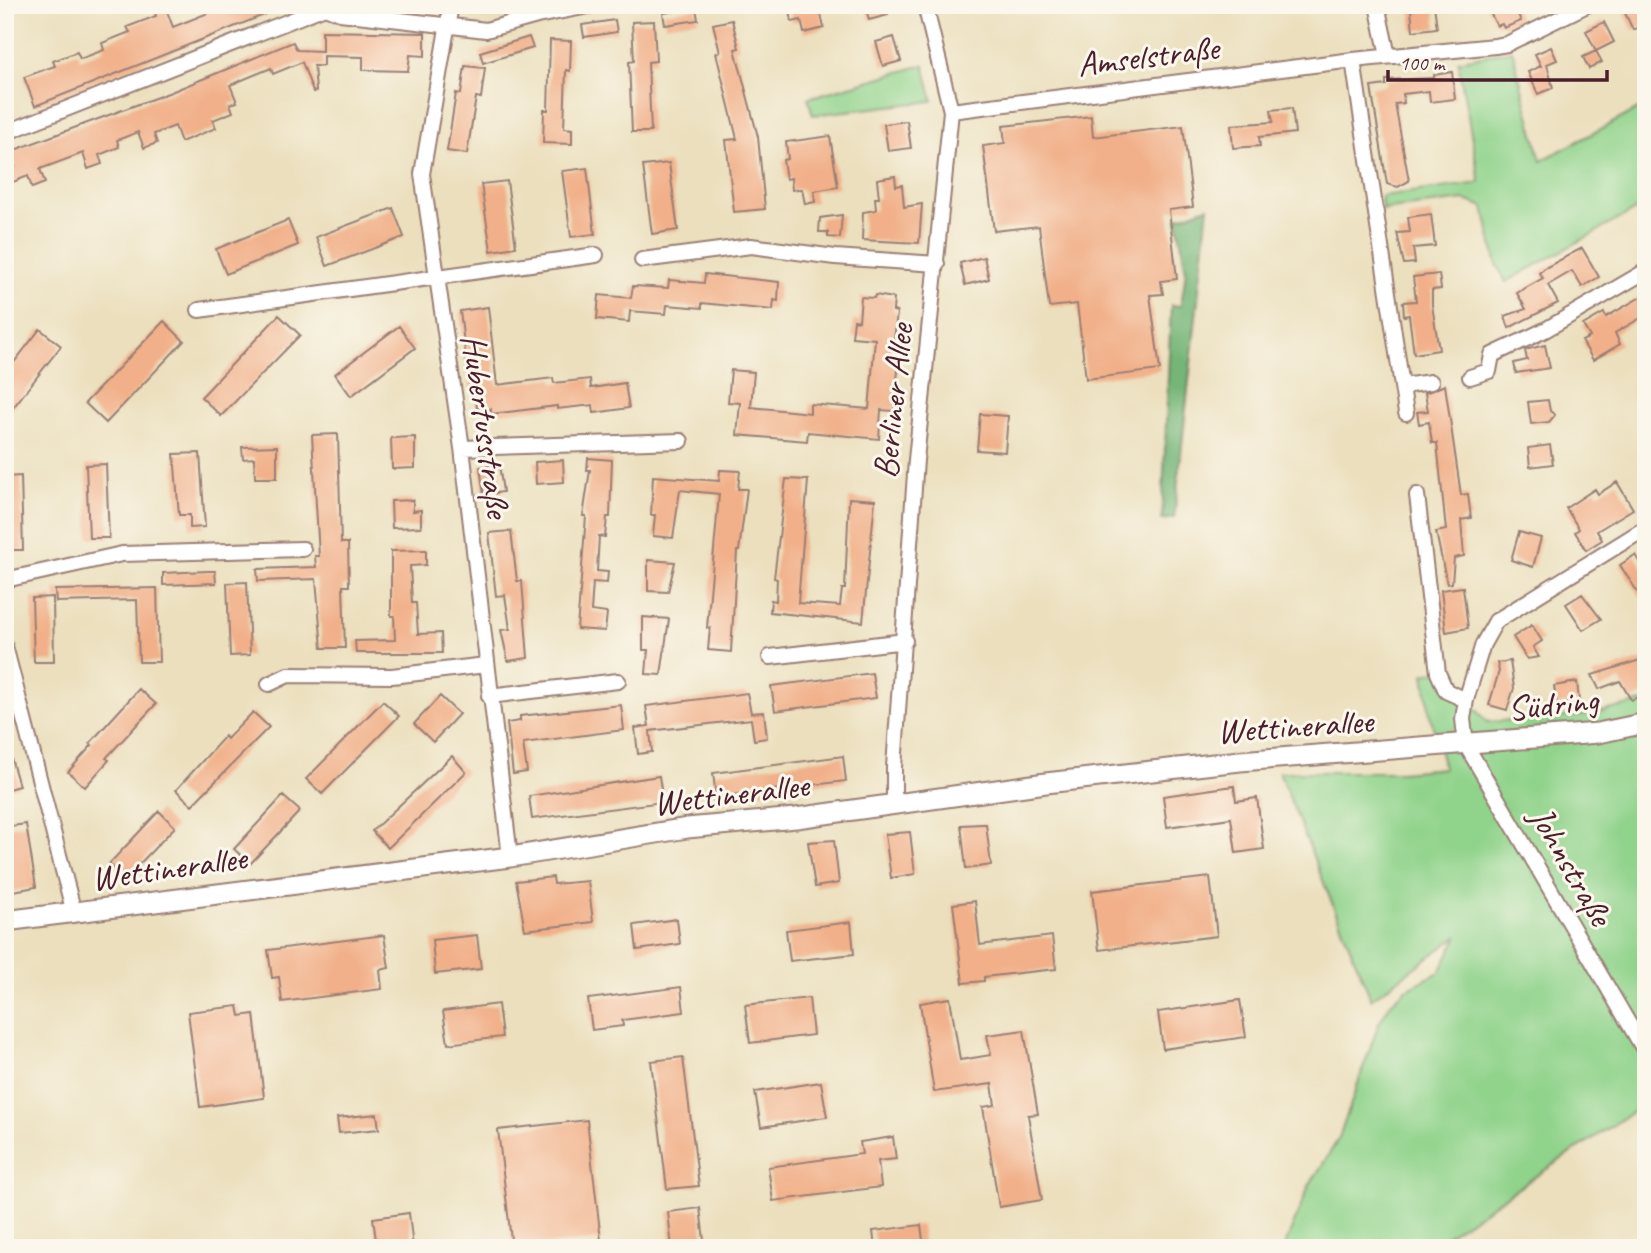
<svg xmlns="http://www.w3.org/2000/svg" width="1651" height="1253" font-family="Caveat,sans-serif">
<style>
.green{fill:#90d38b;stroke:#6d795b;stroke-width:2}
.forest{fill:#74b577;stroke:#5f6a51;stroke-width:2}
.building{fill:#f1b089}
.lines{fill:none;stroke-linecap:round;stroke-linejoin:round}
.street-casing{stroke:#9a7f74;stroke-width:18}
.secondary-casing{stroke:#9a7f74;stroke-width:23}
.street{stroke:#fff;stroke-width:14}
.secondary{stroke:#fff;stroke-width:19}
.labels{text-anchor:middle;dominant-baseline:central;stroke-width:6;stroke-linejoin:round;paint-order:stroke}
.street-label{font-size:35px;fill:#4a1f2b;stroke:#fbf7ec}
</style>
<rect width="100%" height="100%" fill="#fbf7ec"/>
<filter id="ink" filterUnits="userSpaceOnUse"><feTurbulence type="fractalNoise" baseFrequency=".0143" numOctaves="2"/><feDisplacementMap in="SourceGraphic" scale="14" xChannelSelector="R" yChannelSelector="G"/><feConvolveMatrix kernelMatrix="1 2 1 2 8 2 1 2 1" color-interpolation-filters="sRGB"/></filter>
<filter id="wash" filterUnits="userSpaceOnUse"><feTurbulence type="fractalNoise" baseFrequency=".00686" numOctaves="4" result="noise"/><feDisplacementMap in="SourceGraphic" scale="28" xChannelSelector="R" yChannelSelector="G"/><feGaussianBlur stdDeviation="1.57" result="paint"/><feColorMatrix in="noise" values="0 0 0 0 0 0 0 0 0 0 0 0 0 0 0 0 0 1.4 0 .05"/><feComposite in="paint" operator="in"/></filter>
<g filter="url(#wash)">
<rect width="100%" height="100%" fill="#ebdfbd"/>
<path class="green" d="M1512,50L1541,161L1646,105V204L1506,282L1496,262L1484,207L1465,200L1382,210L1381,196L1480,183L1458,61Z
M924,65L933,101L813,115L808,98Z
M1441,670L1487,722L1588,715L1646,701V1103L1428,1248H1284L1309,1186L1339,1138L1379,1023L1391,1003L1405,990L1440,972L1458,936L1371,999L1279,772H1400L1444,768L1430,715L1424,674Z"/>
<path class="forest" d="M1208,207L1174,518L1162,520L1171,305L1181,306L1186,271L1177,218Z"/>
<g id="blocks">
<path class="building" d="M228,5H260L264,15L35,106L24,77L55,66L53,61L77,52L80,59L104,50L102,43L130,32L127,27L156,16L154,10L165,6L173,27Z
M789,5H819L824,28L804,33L801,20L792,22Z
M865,5H886L888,15L869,20Z
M1421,5H1434L1437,28L1413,31L1411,10L1422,8Z
M1486,5H1514L1521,21L1504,28L1502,24L1497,26Z
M1637,5H1646V24L1633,30L1624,11Z
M696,8L698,20L665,25L663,13Z
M615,20L617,32L584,37L582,25Z
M732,20L739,48L735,49L758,137L765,209L734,212L726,140L737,139L716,53L720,52L713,24Z
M654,21L656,61L648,62L651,132H632L629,62L634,61L632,22Z
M1604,22L1614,42L1596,51L1602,62L1589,69L1583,57L1596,51L1586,31Z
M322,31L425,33V56L410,55L408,71L363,70V57L323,56V66H314L316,91L313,92L302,62L273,74L271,68L230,85L237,102L230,104L233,112L213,120L216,128L181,142L175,126L154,134L157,143L144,148L138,132L117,140L119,147L99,155L102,164L88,169L83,153L40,169L45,183L32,188L28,176L8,184L5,171L15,167L9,152L171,92L293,42L297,50L322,51Z
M529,37L533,48L483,63L480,52Z
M894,37L901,61L883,66L876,42Z
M550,40L571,41L570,71L566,70L564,128L572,129V144L543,143L544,110H548Z
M1551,47L1557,60L1547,64L1553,88L1538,94L1528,72L1541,66L1535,54Z
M465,66L485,68L481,98L476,97L467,154L447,151L456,93L461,94Z
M1452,72L1455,99L1430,102L1429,91L1403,94L1404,103L1395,104L1409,181L1398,187L1387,184L1371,87L1386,85V80L1434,78V75Z
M1292,108L1295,133L1259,137L1260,146L1233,148L1231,125L1273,122L1271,110Z
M1091,116L1093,137L1183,126L1193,207L1169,210L1177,279L1161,281L1163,294L1150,295L1160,370L1086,379L1077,304L1049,307L1039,226L994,231L983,146L1005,143L1003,126Z
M907,121L911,148L888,151L884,124Z
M830,136L838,187L814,191L815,202L805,204L802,189L792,190L791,178L786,179L783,160L788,159L786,142Z
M669,163L678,230L652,234L643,166Z
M587,168L595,234L571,237L562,171Z
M895,176L896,186L902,185L904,207L922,204L919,243L862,240L863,212L876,210L875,198H879L877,179Z
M507,181L516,247L491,251L481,184Z
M393,208L404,237L327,266L316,237Z
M1431,214L1435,246L1413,248L1415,263L1404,264L1397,233L1410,232L1408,217Z
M842,215L840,238L828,237V232H819L820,218Z
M288,220L298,245L226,274L216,249Z
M1582,248L1599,277L1582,287L1572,271L1548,285L1558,303L1509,328L1505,316L1526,309L1517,293L1543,278L1539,273L1545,268Z
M984,257L989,279L965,285L960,263Z
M705,274L779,282L778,301L774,300L773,310L702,303V308L667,305L666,314L630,311L629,322L597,319L599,295L631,298L633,286L668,288L669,280L704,283Z
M1439,274L1441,289L1432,290V305L1439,350L1414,354L1409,315L1404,316L1403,302L1416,301L1413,277Z
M1646,294V315L1615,333L1620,344L1593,360L1582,341L1590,337L1583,325L1604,313L1606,317Z
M875,295L894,298L893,311L897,312L894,340H901L894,411L881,410L879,439L808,432L807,441L737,435L740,403L728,402L731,370L754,372L751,407L810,413V404L869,409L875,339L852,337L854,320L859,321L861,297L874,298Z
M488,307L497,385L553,378L554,383L590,379L591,388L625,383L629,408L594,413L593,405L557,409V406L491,414V409L477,408L475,389L471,390L468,376L460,311Z
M279,315L300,335L221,416L201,397Z
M164,321L184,341L106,423L85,403Z
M399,326L415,348L351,396L335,374Z
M40,329L61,346L5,418V374Z
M1545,345L1550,368L1516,373L1514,363L1527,360L1525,350Z
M1445,385L1461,495L1468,494L1471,518L1461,520L1464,556L1454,558L1452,583L1447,584L1436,532L1446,530L1437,443H1432L1429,422L1419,424L1417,412L1428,411L1425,393Z
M1548,400L1550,411L1555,415L1549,422L1531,424L1528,402Z
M980,414L1008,416L1005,452L977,450Z
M338,434L341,543H348L349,586H343L345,648H322L316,579L258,581L257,569L316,567L315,556H319L312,435Z
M415,437V468L392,469L391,438Z
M1550,445L1553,464L1530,467L1528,448Z
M277,446V478H255L254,458L243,459L242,447Z
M200,453L205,527L190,528V515H179L174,454Z
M588,458L612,460L610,517H607L605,537L599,536L597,571L608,572L607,583L593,582L591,611L607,613L605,631L577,629L586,516H583L590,470H587Z
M563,460L564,482L536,484L535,462Z
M106,464L109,538H89L86,465Z
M499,464L503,492L484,495L480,467Z
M720,470L740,471L738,489H747L739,551H737L731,652L708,650L710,628H707L719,494L680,490L673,538L653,536L655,515H651L653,476L719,481Z
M21,476L23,550H5V477Z
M786,479L808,480L798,603L840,606L842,589H845L849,498L875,500L863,622L770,612L771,600L776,601L777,579L774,578Z
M1617,482L1633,509L1597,531L1602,540L1586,550L1575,532L1579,529L1566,508L1595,489L1598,494Z
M413,500V511L421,510V527L392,528L391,501Z
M511,531L517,581H522L528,658L508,661L501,630L510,629L505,595L496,596L489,533Z
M1519,532L1541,538L1533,567L1511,560Z
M426,550V565L410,566L412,603H416L418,634L441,633L442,653H356L355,641L395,640L394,616H391V551Z
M1635,555L1646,573V605L1620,565Z
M648,560L675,562L668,592L648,591Z
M208,571H215L216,583L163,585V573Z
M247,582L250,655L230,656L227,583Z
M1463,587L1468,628L1446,632L1441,590Z
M157,588L159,662H139L137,600L56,602L55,590Z
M1582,594L1601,619L1583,630L1566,604Z
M53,597L54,662H34L32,598Z
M643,617L669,619L661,675L646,674L648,650H643Z
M1532,625L1542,641L1533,647L1539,657L1527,659L1513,637Z
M1640,660L1646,662L1642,680L1646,694L1631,700L1620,681L1599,689L1592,675Z
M1510,661L1514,688L1507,710L1489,705L1499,671L1497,663Z
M872,673L876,698L775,711L771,686Z
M1577,682L1579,701L1557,705L1554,686Z
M139,689L156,704L106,758L109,760L85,787L68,772L92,745L90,743Z
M747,693L751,713L764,712L767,738L754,740L751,719L650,731L652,752L638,754L635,728L649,726L646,706Z
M440,696L459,714L433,742L414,724Z
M383,701L399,716L322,794L306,779Z
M621,705L624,730L523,743L527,772L513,774L507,723L520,721V716Z
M253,712L269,727L192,805L176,790L225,736L227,739Z
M9,751L19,786L5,790V752Z
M452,756L466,772L388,848L372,831Z
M843,756L846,781L716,797L713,773Z
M659,776L663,802L532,819L529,796Z
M1234,786L1236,801L1257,798L1264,849L1236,853L1231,818L1167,827L1163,796Z
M283,796L300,811L250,864L234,849Z
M159,811L175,827L125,879L109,864Z
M26,824L36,887L7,892L5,827Z
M983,824H986L991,865L966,869L961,825Z
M910,832L915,874L891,878L885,834Z
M834,840L839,883L815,887L808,842Z
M553,877L554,884L588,881L593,922L525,930L516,881Z
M1210,877L1217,936L1099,950L1092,891Z
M975,901L980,945L1052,936L1056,969L984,977V981L963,983L953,904Z
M677,919L680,944L637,950L634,925Z
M851,922L854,954L790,961L786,930Z
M384,935L389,968L380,970L382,989L282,1002L279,977L272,978L268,950Z
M477,935L481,969L435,974L432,940Z
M681,987L684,1012L622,1020L623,1026L592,1030L588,999Z
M809,998L813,1035L750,1043L745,1005Z
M950,998L960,1060L991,1055L987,1035L1024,1030L1038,1114L1028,1115L1042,1200L999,1207L983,1107L995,1105L992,1084L934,1092L920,1003Z
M1240,1000L1246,1037L1163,1049L1158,1012Z
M498,1004L502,1037L448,1044L443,1011Z
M238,1006L240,1016L254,1014L264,1098L200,1107L188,1012Z
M683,1057L699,1186L667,1189L651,1061Z
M821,1082L827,1117L761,1127L755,1092Z
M377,1114L379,1129L339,1133L337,1118Z
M587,1120L601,1240L512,1248L498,1130Z
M893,1137L896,1159L878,1161L881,1187L773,1201L768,1167L862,1154L860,1142Z
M700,1208L705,1248H672L668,1212Z
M409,1213L413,1248H377L373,1218Z
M921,1225L924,1248H875L873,1231Z"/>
</g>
</g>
<g filter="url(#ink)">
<use href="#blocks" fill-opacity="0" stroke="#9a7f74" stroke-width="2"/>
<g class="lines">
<g class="street-casing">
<path id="street" d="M451,5L422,174L462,448L510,857
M1377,5L1388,56
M1353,60L1406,413
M951,111L1353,60L1495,46L1507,44L1587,5
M5,133L325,7L340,13L486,30L537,16L594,5
M642,260L751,246L835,257L937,264
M199,310L596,255
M1470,377L1489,371L1492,355L1545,330L1646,271
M1403,386L1431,382
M462,448L681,441
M1417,495L1438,673L1446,691L1466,700
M1646,528L1496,621L1483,644L1466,700L1463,719L1466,745L1646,1053
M5,580L122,554L303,549
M5,646L74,913
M770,657L905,641
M269,684L288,675L392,676L486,665
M489,696L618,681
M894,806V767L916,460L951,111L925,5"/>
</g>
<g class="secondary-casing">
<path id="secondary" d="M5,921L510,857L687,828L796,818L1046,783L1240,761L1598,733L1646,723"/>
</g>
<use href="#street" class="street"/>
<use href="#secondary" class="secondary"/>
</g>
</g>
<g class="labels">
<g class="street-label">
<text transform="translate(1148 56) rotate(-7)">Amselstraße</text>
<text transform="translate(893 401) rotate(-84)">Berliner Allee</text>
<text transform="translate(486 426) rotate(82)">Hubertusstraße</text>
<text transform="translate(1553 704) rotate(-6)">Südring</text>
<text transform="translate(1295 726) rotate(-4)">Wettinerallee</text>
<text transform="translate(731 794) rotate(-7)">Wettinerallee</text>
<text transform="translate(1571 866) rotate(60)">Johnstraße</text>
<text transform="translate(169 868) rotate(-8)">Wettinerallee</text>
</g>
</g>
<rect width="1651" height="1253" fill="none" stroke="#fbf7ec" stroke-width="28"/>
<path d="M1388 70v10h219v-10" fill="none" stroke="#4a1f2b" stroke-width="3.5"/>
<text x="1399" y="70" font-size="21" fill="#4a1f2b" stroke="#fbf7ec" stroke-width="5" paint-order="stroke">100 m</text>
</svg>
